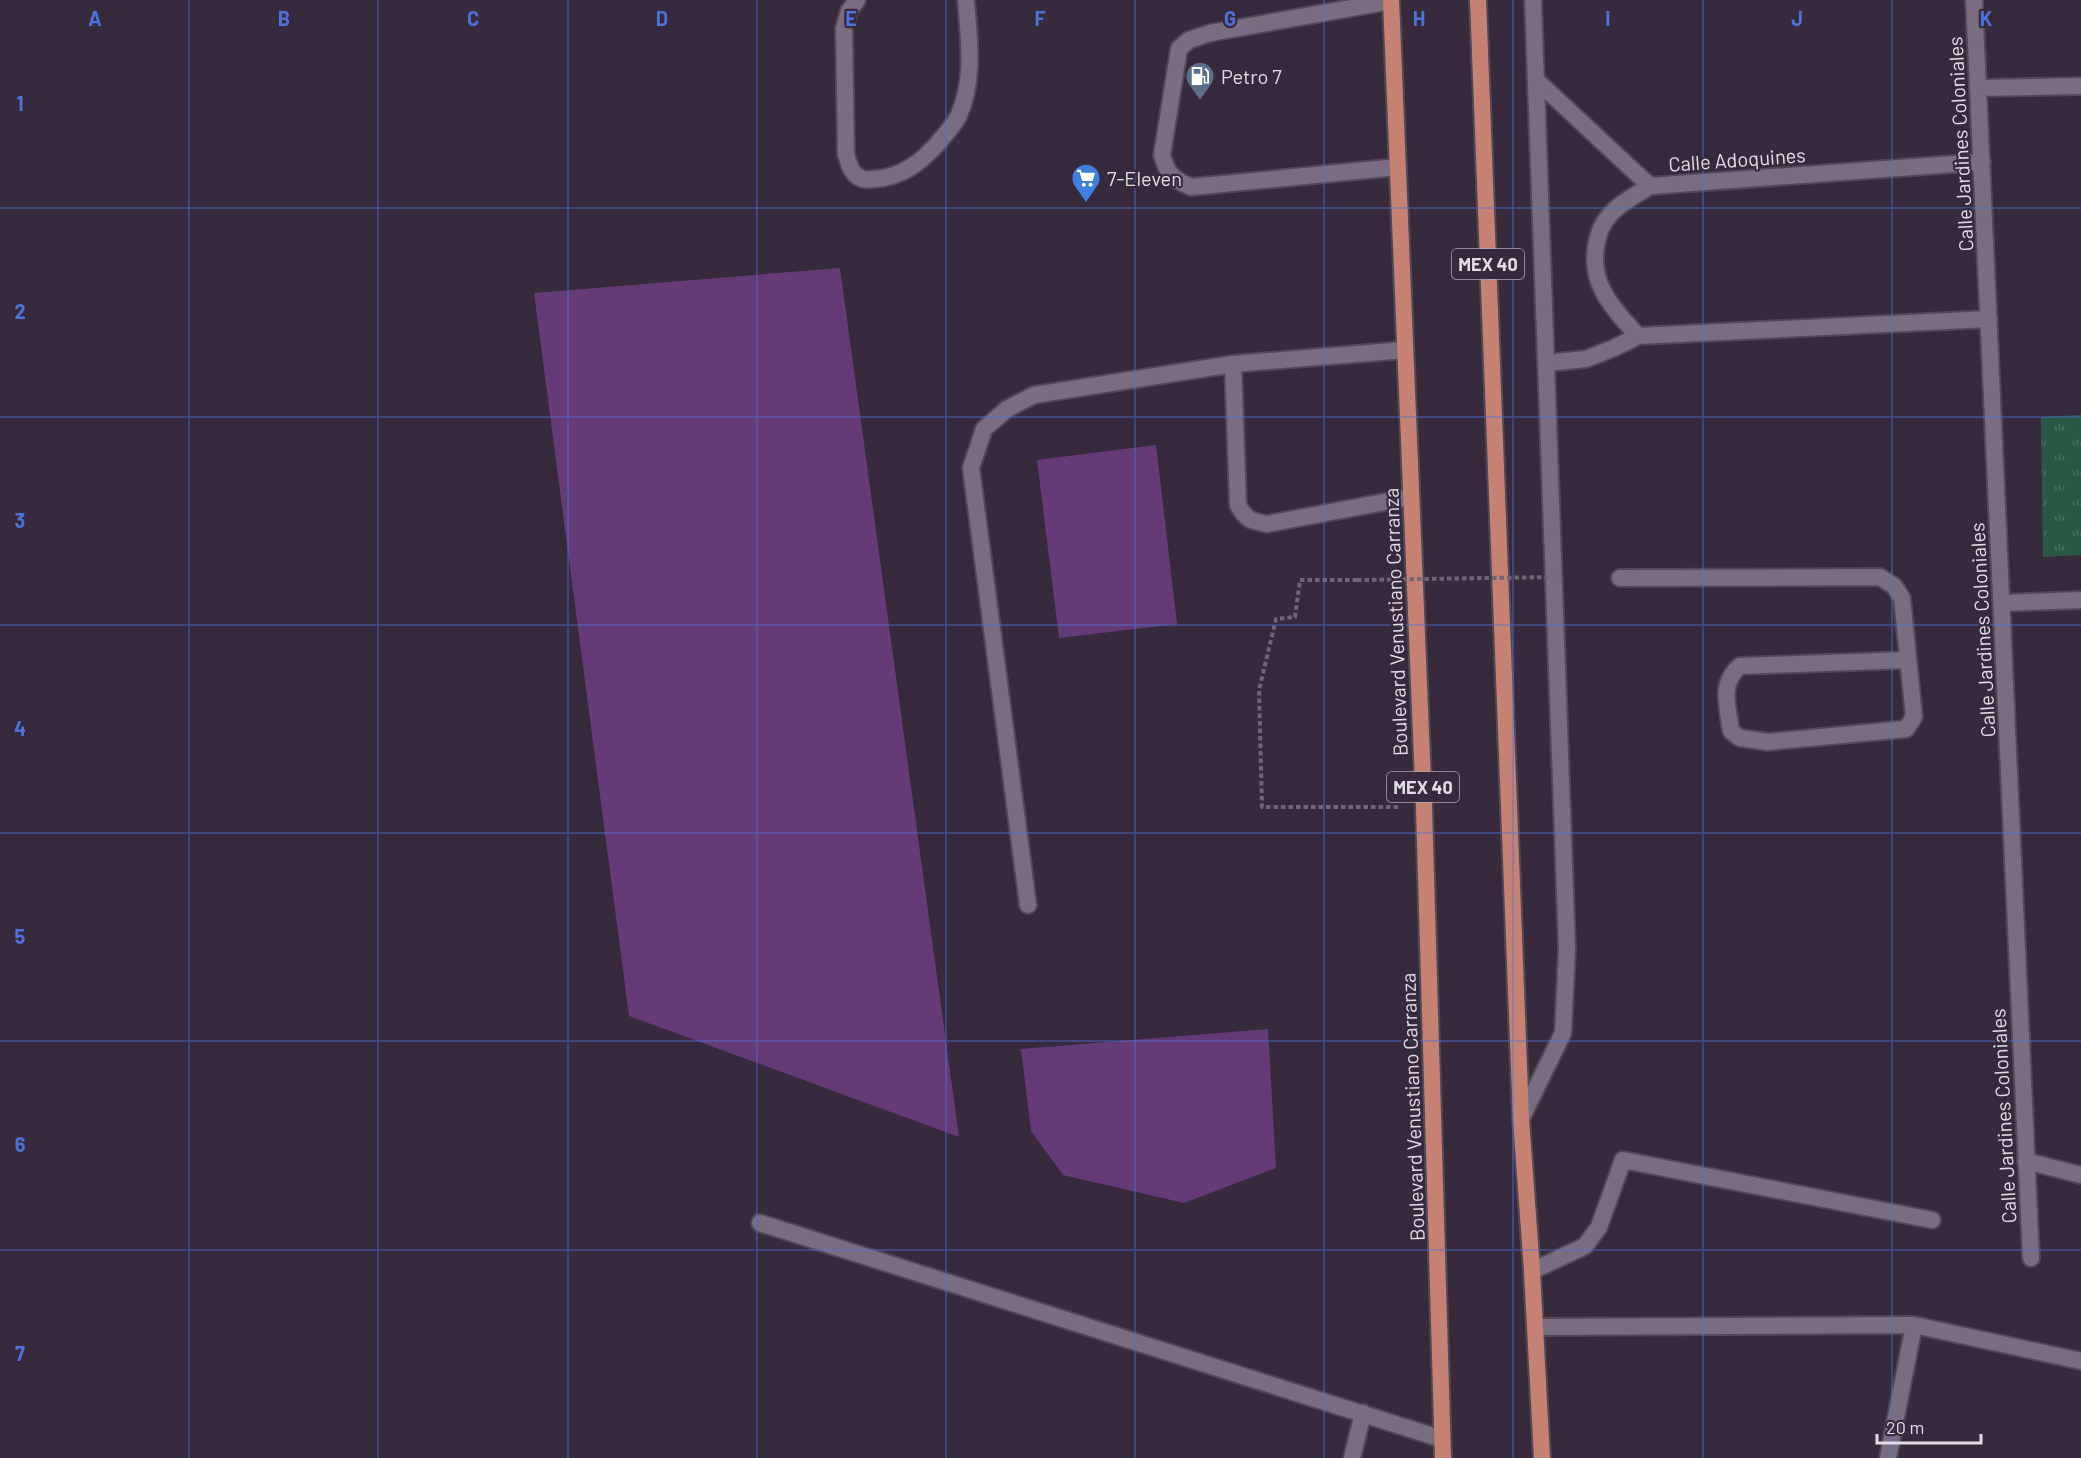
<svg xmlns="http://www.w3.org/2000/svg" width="2081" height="1458" font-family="Barlow,sans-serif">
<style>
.park{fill:url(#park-tufts)}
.building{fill:#653b77}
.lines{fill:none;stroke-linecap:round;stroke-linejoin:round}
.service-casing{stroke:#514755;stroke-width:20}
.minor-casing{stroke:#514755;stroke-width:20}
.tertiary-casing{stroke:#514755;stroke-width:20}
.trunk-casing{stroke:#514755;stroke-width:20}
.path{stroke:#6f6574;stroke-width:4;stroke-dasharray:4.5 3;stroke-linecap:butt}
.service{stroke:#7a6d81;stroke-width:16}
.minor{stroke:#7a6d81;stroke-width:16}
.tertiary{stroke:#7a6d81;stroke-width:16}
.trunk{stroke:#c58171;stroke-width:16}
.path-bridge{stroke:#6f6574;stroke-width:4;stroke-dasharray:4.5 3;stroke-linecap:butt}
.grid{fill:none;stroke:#4e72dc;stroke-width:1.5;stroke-opacity:0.55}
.labels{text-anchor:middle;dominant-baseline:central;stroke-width:4.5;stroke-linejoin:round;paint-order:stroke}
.shield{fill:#362a3c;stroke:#afa7b4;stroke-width:1.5}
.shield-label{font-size:18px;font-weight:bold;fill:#e3dce7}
.poi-label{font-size:20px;fill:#e3dce7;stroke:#362a3c;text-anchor:start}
.street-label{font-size:20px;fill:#e3dce7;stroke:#362a3c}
.grid-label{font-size:20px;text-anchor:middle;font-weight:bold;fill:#4e72dc;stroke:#362a3c;stroke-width:4.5;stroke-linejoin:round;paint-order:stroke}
</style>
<defs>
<pattern id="park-tufts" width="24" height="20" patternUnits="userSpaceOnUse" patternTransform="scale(1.5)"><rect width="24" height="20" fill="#295944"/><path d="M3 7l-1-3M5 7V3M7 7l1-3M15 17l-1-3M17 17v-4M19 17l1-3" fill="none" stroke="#48705f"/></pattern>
</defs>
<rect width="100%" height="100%" fill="#362a3c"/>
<path class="park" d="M2081,415V555L2043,557L2041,417Z"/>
<path class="building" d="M840,268L959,1137L629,1016L534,293Z
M1156,445L1177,624L1059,638L1037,460Z
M1268,1029L1276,1168L1184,1203L1063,1175L1031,1131L1021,1049Z"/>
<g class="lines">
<g class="service-casing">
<path id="service" d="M857,0L849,11L844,28L846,154C848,161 850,170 856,175C860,179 867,180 873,179C904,178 925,159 944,136C949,130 954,124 958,117C975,81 969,39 966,0
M1391,1L1210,33L1189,40L1179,49L1162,155C1168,175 1172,179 1191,187L1398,167
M1233,364L1238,505C1246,520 1251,521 1267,524L1411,497
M1620,578L1880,577L1894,586L1902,598L1914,717L1906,729L1768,742L1740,738L1731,731C1728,707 1719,683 1740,666L1908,660
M1028,905L971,468L984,429L1007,409L1034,395L1233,364L1405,350
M760,1223L1442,1439
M1532,1271L1585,1246L1599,1227L1623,1160L1932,1220
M1536,1327L1914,1325L2081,1361
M1352,1458L1363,1413
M1888,1458L1914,1325"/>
</g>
<g class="minor-casing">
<path id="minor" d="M1974,0L2031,1258
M1537,81L1650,186L1982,162
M1978,88L2081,86
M1638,336C1611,306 1586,281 1598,237C1601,225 1608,215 1618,207C1628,199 1639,193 1650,186
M1546,363L1586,359L1614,348L1638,336L1989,319
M2002,603L2081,600
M2026,1161L2081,1175"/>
</g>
<g class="tertiary-casing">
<path id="tertiary" d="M1521,1119L1563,1033L1567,949L1533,0"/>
</g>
<g class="trunk-casing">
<path id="trunk" d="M1391,0L1424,807L1443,1458
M1478,0L1521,1119L1532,1271L1542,1458"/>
</g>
<path class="path" d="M1357,580H1300L1295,617L1276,619L1259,690L1262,807H1399"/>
<use href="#service" class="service"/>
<use href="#minor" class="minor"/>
<use href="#tertiary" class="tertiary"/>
<use href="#trunk" class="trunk"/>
<path class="path-bridge" d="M1357,580L1553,577"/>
</g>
<path class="grid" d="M189,0V1458M378,0V1458M568,0V1458M757,0V1458M946,0V1458M1135,0V1458M1324,0V1458M1513,0V1458M1703,0V1458M1892,0V1458M0,208H2081M0,417H2081M0,625H2081M0,833H2081M0,1041H2081M0,1250H2081"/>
<defs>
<g id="fuel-pin" transform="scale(1.5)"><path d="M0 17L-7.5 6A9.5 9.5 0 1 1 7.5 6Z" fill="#5c6f8a" stroke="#362a3c"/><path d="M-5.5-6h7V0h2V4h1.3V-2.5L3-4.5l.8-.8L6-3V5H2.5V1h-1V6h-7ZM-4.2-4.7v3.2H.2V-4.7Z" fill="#fff"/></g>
<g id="supermarket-pin" transform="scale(1.5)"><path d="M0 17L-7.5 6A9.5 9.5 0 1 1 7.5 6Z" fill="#3f7fe0" stroke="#362a3c"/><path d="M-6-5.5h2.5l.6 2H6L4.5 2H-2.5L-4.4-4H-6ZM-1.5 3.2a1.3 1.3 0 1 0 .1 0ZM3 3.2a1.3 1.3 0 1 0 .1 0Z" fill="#fff"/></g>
</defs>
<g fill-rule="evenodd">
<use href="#fuel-pin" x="1200" y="76"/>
<use href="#supermarket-pin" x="1086" y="178"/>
</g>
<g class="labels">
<g class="shield">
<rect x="1452" y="249" width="72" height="30" rx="4.5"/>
<rect x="1387" y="772" width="72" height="30" rx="4.5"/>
</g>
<g class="shield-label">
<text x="1488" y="264">MEX 40</text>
<text x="1423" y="787">MEX 40</text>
</g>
<g class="poi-label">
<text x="1221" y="76">Petro 7</text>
<text x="1107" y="178">7-Eleven</text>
</g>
<g class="street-label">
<text transform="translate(1960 144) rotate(-93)">Calle Jardines Coloniales</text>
<text transform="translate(1737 159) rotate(-4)">Calle Adoquines</text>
<text transform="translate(1395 622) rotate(-92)">Boulevard Venustiano Carranza</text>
<text transform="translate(1982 630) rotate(-93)">Calle Jardines Coloniales</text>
<text transform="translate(1412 1107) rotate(-92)">Boulevard Venustiano Carranza</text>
<text transform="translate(2003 1116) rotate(-93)">Calle Jardines Coloniales</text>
</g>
</g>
<g class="grid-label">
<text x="95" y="26">A</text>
<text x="284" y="26">B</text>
<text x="473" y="26">C</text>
<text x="662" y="26">D</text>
<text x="851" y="26">E</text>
<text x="1040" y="26">F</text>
<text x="1230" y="26">G</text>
<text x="1419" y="26">H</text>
<text x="1608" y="26">I</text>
<text x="1797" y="26">J</text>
<text x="1986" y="26">K</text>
<text x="20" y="111">1</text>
<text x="20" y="319">2</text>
<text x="20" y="528">3</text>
<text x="20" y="736">4</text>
<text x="20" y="944">5</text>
<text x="20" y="1152">6</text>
<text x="20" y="1361">7</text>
</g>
<path d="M1877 1434v9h104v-9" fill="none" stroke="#e3dce7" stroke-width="3"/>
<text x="1886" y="1434" font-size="18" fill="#e3dce7" stroke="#362a3c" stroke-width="4.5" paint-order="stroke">20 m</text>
</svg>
